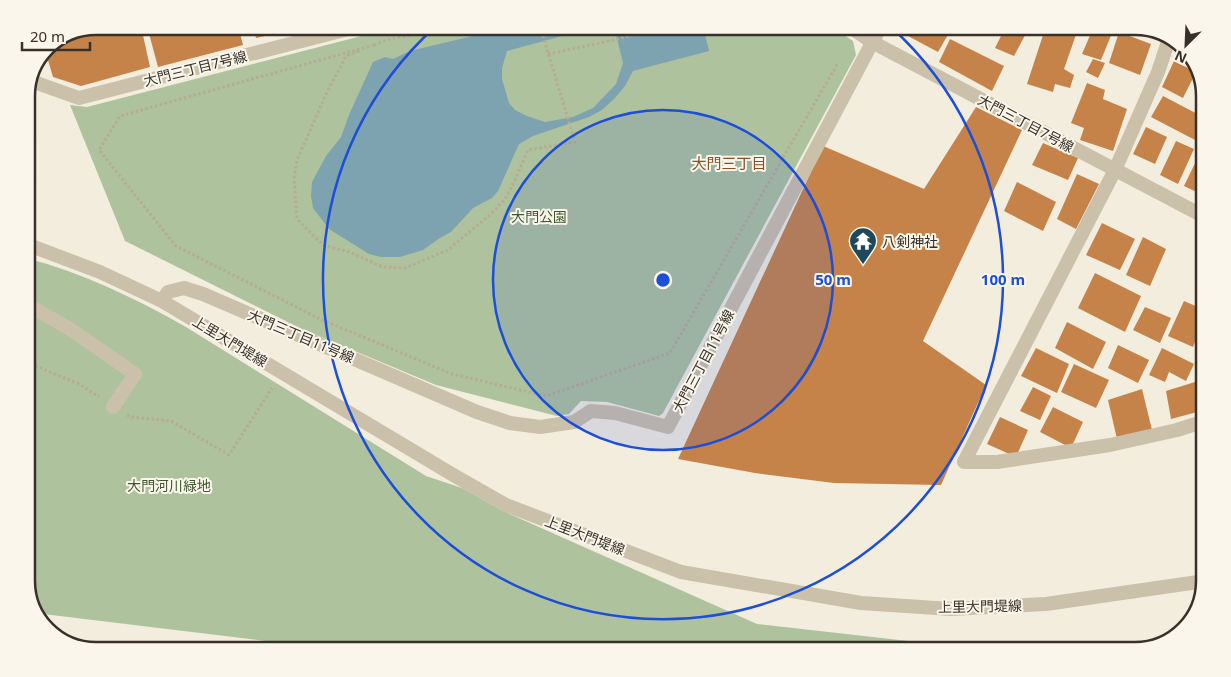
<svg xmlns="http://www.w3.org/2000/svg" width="1231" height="677" font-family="'Noto Sans','Noto Sans JP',sans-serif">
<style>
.green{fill:#aec29e}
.water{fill:#7da3b0}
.building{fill:#c5834a}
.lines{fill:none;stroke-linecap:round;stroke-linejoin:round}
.path{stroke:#b7ab94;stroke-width:3;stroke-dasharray:2.5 2.5;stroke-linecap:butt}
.minor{stroke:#cbc0aa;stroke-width:14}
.ring{fill:none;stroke:#1d4ed8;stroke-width:2.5}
.labels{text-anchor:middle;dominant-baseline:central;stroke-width:4;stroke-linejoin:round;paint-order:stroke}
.street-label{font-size:14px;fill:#383129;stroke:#faf6eb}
.park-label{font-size:14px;fill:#3e572d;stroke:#faf6eb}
.poi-label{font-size:14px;fill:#383129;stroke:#faf6eb;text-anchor:start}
.neighbourhood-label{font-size:15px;fill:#875123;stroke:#faf6eb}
.rim{fill:none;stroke:#383129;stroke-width:2.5}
.centre{fill:#1d4ed8;stroke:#faf6eb;stroke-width:2.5}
.ring-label{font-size:15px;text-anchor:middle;font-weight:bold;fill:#1d4ed8;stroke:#faf6eb;stroke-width:4;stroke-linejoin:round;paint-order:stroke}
</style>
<rect width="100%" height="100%" fill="#f3edde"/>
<path class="green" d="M400,26H831L853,41L856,55L663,413L659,416L607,402L581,401L569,414L557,416L436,385L302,329L125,241L70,105L87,107Z
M26,258C83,273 135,298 186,327L426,476L462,488L503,511L757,624L917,642V651H349L35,613L26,586Z"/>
<path class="water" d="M514,26H599L507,51L502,68V79L509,103L515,110L527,116L545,122L573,117L593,108L616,84L623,63L614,26H703L709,51L633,71L625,86L615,98L602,110L589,117L533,136L519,144L498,191L492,198L473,208L451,232L440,238L423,250L400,257H381L369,254L329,229L313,208L311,196L312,182L326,156L341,137L349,115L373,62L385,57L393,59L410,51Z"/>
<path class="building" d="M96,26H141L150,67L81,86L53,77L45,50L47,46Z
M147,26H238L243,45L158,67Z
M253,26H277L279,33L256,38Z
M894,26H953L938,52L893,28Z
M1006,26H1030L1014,56L995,48Z
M1046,26H1079L1064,69L1074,75L1070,88L1055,84L1053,92L1027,84Z
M1094,26H1097L1112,33L1101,60L1082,54Z
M1138,27L1157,31L1154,39L1135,31Z
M1119,32L1151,44L1140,75L1109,63Z
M950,39L1004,66L992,91L939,62Z
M1093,59L1105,63L1098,78L1086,72Z
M1174,61L1196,72L1183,98L1162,87Z
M1201,82L1205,91V99L1196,95Z
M1087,83L1105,90L1103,99L1127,109L1113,151L1080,140L1084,128L1071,123Z
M1163,96L1205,118V121L1195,140L1151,117Z
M976,107L1022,130L923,341L986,385L941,485L834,483L755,473L678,459L823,146L924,189Z
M1146,127L1167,137L1155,164L1133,154Z
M1176,141L1194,149L1178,184L1160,175Z
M1043,143L1078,158L1068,180L1032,165Z
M1198,157L1205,160V196L1184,186Z
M1077,174L1099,184L1076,229L1057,219Z
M1017,182L1056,202L1043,231L1004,211Z
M1102,223L1135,239L1120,270L1086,255Z
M1143,237L1166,249L1150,286L1126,275Z
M1095,273L1141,296L1125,332L1078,308Z
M1184,301L1205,310V316L1193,347L1168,336Z
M1145,307L1171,318L1160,343L1133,330Z
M1067,322L1106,342L1093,369L1055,348Z
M1118,345L1149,360L1138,383L1108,368Z
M1036,348L1069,364L1057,393L1021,376Z
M1162,348L1194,364L1186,381L1169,372L1165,382L1149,375Z
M1074,364L1109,380L1096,408L1061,392Z
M1195,382L1201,411L1171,419L1166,391Z
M1033,387L1051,396L1040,420L1020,411Z
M1142,389L1152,430L1117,439L1108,400Z
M1053,407L1083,422L1071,448L1040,432Z
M1000,417L1028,430L1016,457L987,444Z"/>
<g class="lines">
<path class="path" d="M374,45L120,116L99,150L176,246L320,319L452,374L546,396L670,353L838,63
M374,45L386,40L456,26
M359,51L346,56L327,92L297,160L294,178L297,219L323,245L349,252L383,267L405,268L448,250L492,213L505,199L514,182L528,150L575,142L540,26
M548,54L614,40L636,34L634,26
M26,362L79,384L99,397
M127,415L131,417L171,421L229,455L272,388"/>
<path class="minor" d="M849,26L872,42L1205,217
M1170,36L1158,72L1115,170L964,462H997L1110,445L1177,430L1205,421
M31,81L79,98L360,26
M26,244L100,272L162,301L455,476L506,505L681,572L861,603L951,609L1046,604L1205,581
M162,301L168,292L184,288L203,294L477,412L510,423L540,427L574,422L591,411L615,413L668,427L881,26
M26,304L70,329L135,374L113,407"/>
</g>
<circle cx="663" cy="280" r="170" fill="#1d4ed8" fill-opacity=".12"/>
<g class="ring">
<circle cx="663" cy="280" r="170"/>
<path d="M891 27A340 340 0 1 1 435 27"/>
</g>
<defs>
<g id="temple-pin" transform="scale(1.4375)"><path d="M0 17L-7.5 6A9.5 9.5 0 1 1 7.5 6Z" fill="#1f495a" stroke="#faf6eb"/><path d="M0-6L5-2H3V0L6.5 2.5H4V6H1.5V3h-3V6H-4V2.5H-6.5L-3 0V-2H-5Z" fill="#fff"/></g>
</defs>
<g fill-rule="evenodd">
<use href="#temple-pin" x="863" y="241"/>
</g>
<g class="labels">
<g class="street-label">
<text transform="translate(195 68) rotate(-14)">大門三丁目7号線</text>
<text transform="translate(1026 123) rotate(28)">大門三丁目7号線</text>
<text transform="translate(301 336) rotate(23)">大門三丁目11号線</text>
<text transform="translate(230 341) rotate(31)">上里大門堤線</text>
<text transform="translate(703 361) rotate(-62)">大門三丁目11号線</text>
<text transform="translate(585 535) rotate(21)">上里大門堤線</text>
<text transform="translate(980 606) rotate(-1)">上里大門堤線</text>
</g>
<g class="park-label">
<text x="539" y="216">大門公園</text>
<text x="169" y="485">大門河川緑地</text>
</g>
<g class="poi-label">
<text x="882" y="241">八剣神社</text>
</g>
<g class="neighbourhood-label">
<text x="729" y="163">大門三丁目</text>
</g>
</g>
<path d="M0 0H1231V677H0ZM96 35H1135A61 61 0 0 1 1196 96V581A61 61 0 0 1 1135 642H96A61 61 0 0 1 35 581V96A61 61 0 0 1 96 35Z" fill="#faf6eb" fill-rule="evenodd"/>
<path class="rim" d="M96 35H1135A61 61 0 0 1 1196 96V581A61 61 0 0 1 1135 642H96A61 61 0 0 1 35 581V96A61 61 0 0 1 96 35Z"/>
<circle cx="663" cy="280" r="8" class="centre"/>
<g class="ring-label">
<text x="833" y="285">50 m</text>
<text x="1003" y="285">100 m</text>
</g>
<g transform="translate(1186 45) rotate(204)" stroke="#faf6eb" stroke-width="4" paint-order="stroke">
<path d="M0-4L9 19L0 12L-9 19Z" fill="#383129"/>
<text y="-8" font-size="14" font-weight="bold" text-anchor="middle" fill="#383129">N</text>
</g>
<path d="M22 42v8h68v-8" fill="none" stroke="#383129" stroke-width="2.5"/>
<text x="30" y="42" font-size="15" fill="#383129" stroke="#faf6eb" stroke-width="4" paint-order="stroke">20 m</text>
</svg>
